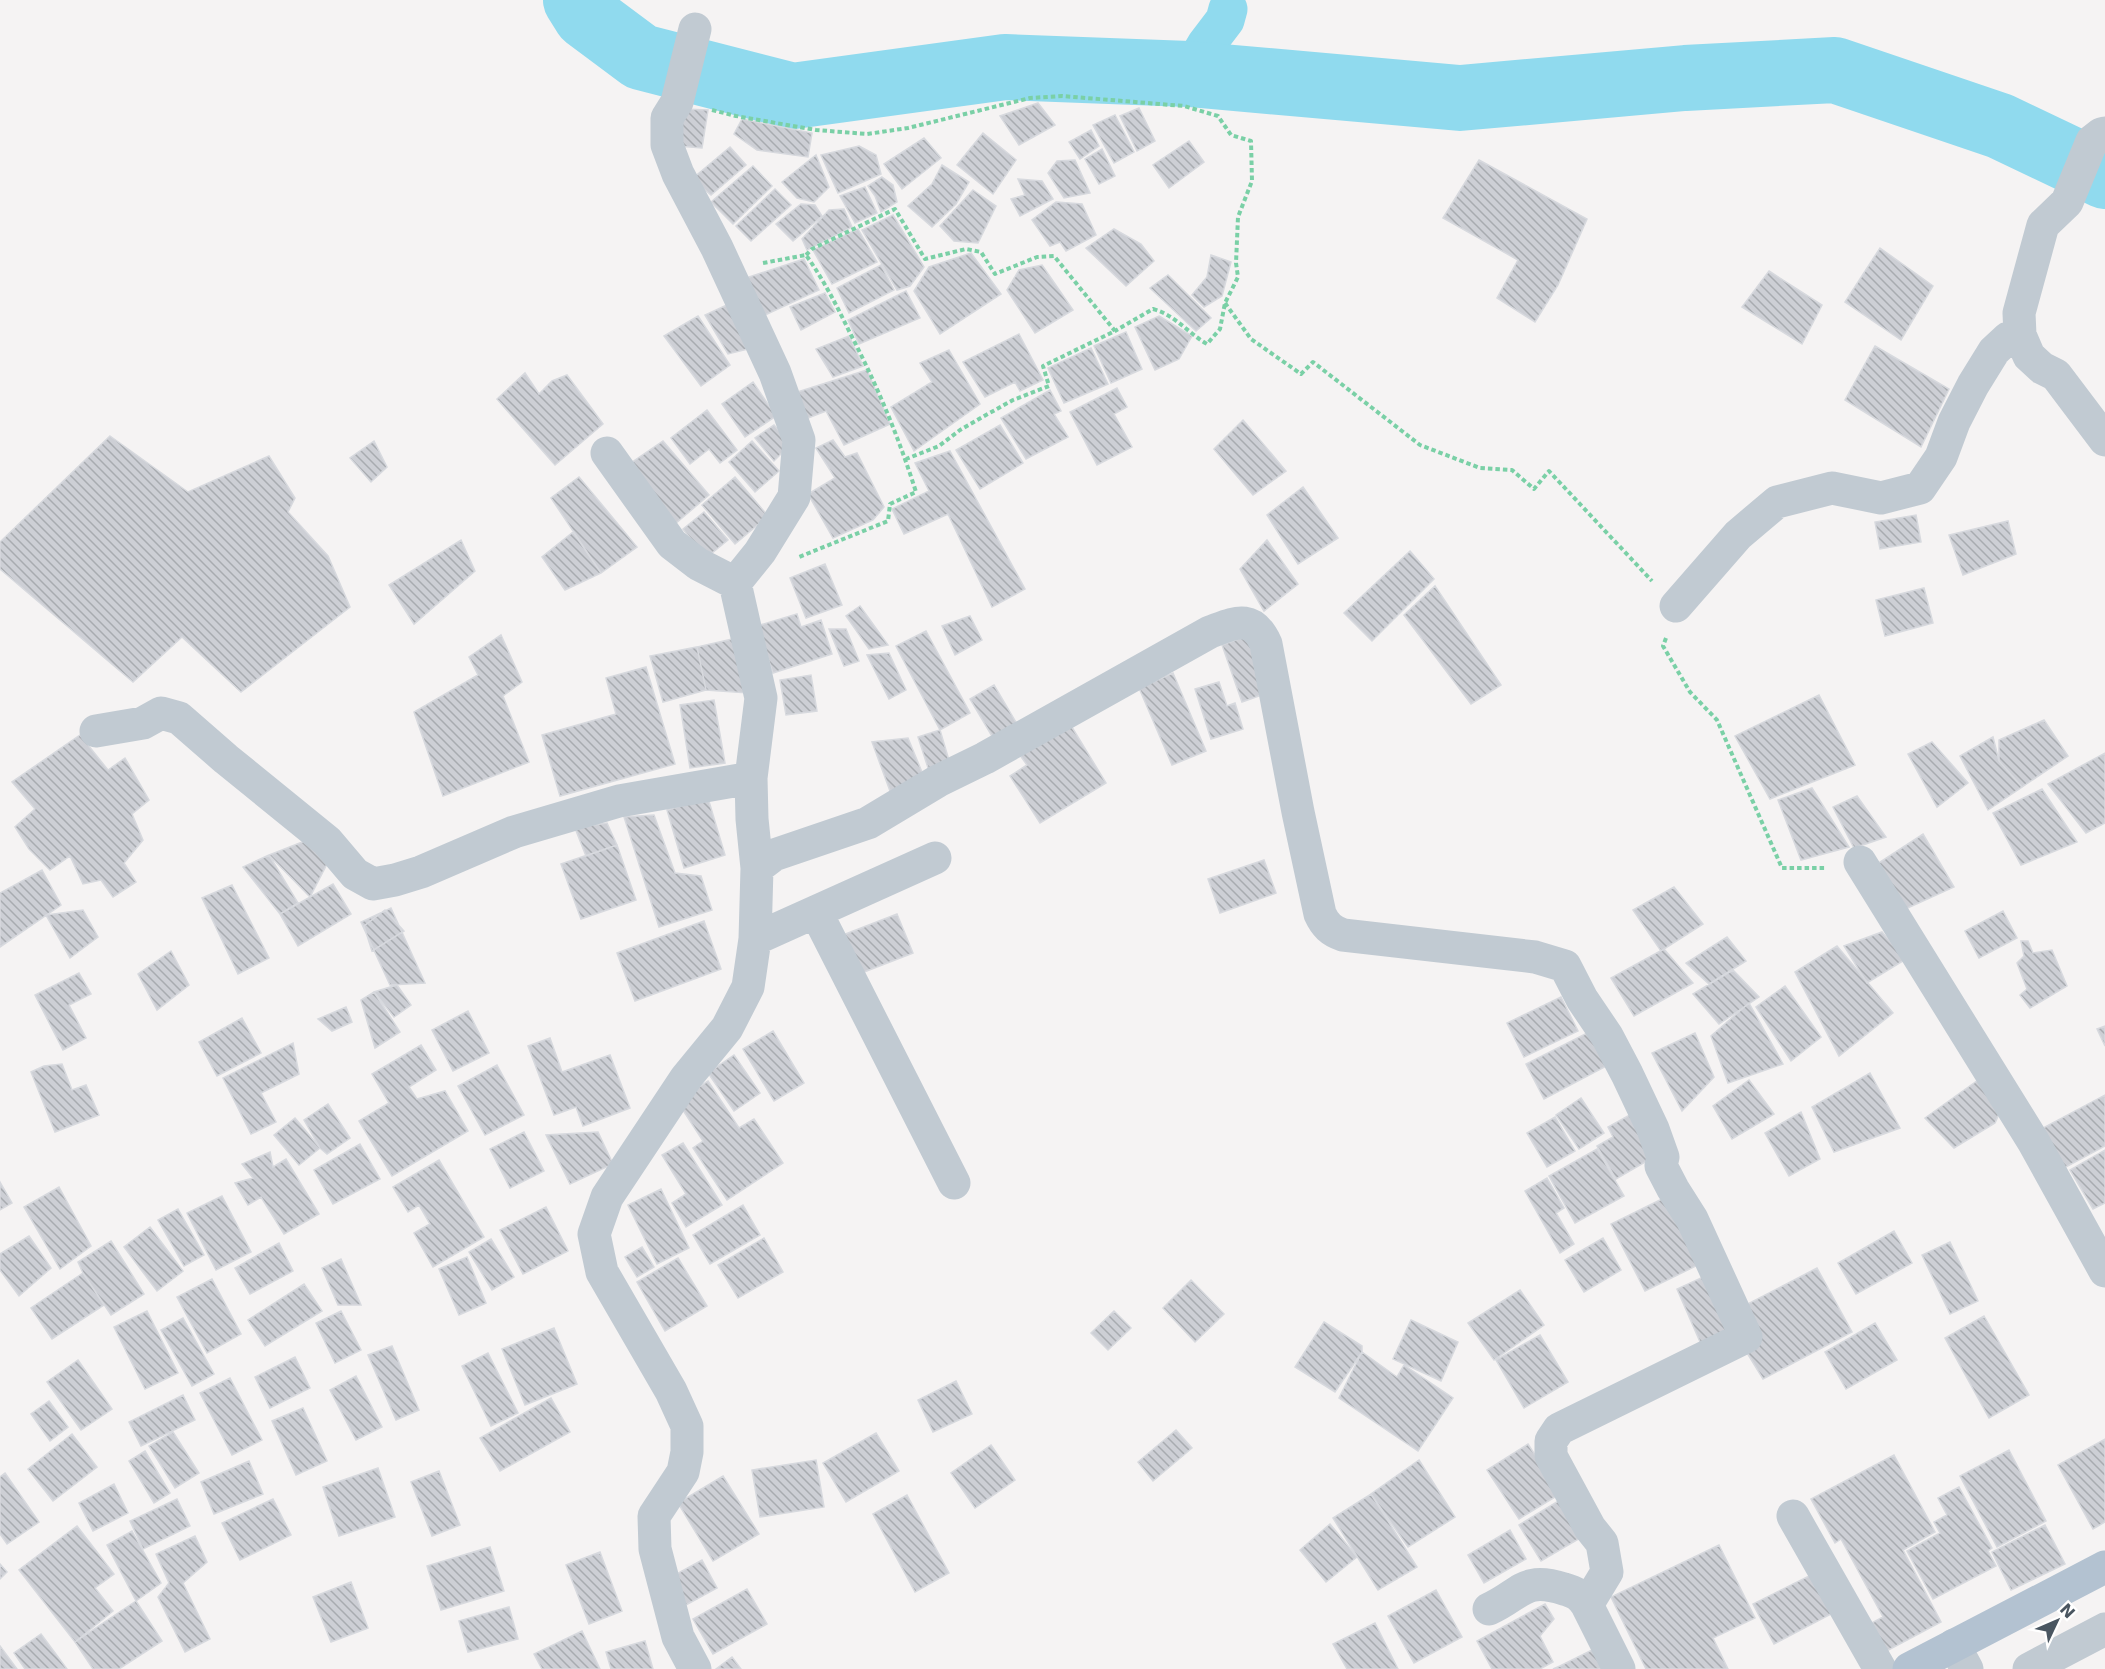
<svg xmlns="http://www.w3.org/2000/svg" width="2105" height="1669" font-family="'DejaVu Sans',sans-serif">
<style>
.lines{fill:none;stroke-linecap:round;stroke-linejoin:round}
.canal{stroke:#90daee;stroke-width:39}
.river{stroke:#90daee;stroke-width:66}
.building{fill:url(#building-back-hatch);stroke:#d7d9de;stroke-width:1.5}
.path{stroke:#7ad0a6;stroke-width:4;stroke-dasharray:4.5 3;stroke-linecap:butt}
.minor{stroke:#c1cad2;stroke-width:33}
.major{stroke:#b3c2d1;stroke-width:33}
</style>
<defs>
<pattern id="building-back-hatch" width="6" height="6" patternUnits="userSpaceOnUse" patternTransform="scale(1.5)"><rect width="6" height="6" fill="#cdcfd5"/><path d="M-1 5l2 2M0 0l6 6M5-1l2 2" fill="none" stroke="#a8abb0"/></pattern>
</defs>
<rect width="100%" height="100%" fill="#f5f3f3"/>
<g class="lines">
<path class="canal" d="M1189,74L1206,45L1225,20L1228,9"/>
<path class="river" d="M576,0L586,16L641,57L793,96L1005,67L1189,74L1460,98L1685,78L1835,70L2000,126L2105,176"/>
</g>
<path class="building" d="M1038,103L1055,125L1019,145L1000,116Z
M1139,108L1155,141L1137,151L1120,116Z
M683,109L708,110L702,148L678,146Z
M1115,115L1134,152L1114,163L1093,125Z
M742,119L812,133L808,157L757,150L734,134Z
M1091,130L1099,146L1080,159L1069,142Z
M983,133L1016,160L993,194L957,165Z
M924,138L941,158L902,189L884,164Z
M1189,141L1204,162L1169,188L1153,165Z
M859,146L876,155L881,174L838,193L821,155Z
M730,147L746,165L711,195L692,179Z
M1102,149L1115,176L1099,184L1085,159Z
M816,155L829,187L814,202L797,198L782,182Z
M1075,160L1090,193L1064,198L1048,173L1057,161Z
M1479,160L1587,219L1558,285L1535,322L1497,298L1518,260L1443,218Z
M942,165L969,182L956,204L932,227L908,206L932,184Z
M753,166L772,186L733,224L711,202Z
M882,177L893,185L897,202L881,212L875,196L868,186Z
M1018,179L1042,181L1053,199L1020,216L1011,199L1025,195Z
M865,187L877,213L855,223L840,196Z
M775,189L791,205L751,241L736,226Z
M973,190L996,206L978,243L954,241L940,226Z
M1056,202L1082,204L1096,235L1066,251L1060,242L1050,246L1032,220Z
M801,204L815,205L822,216L793,241L776,224Z
M844,209L852,227L807,250L802,239L829,210Z
M893,215L924,267L910,286L897,290L862,230Z
M858,229L877,262L832,284L813,250Z
M1114,229L1141,244L1154,261L1126,286L1086,248Z
M1880,248L1933,286L1901,340L1845,302Z
M971,253L1001,294L940,334L914,291L929,267Z
M1211,255L1231,262L1222,296L1204,307L1192,295L1207,277Z
M804,259L819,290L763,316L746,278Z
M881,265L894,290L849,313L837,288Z
M1042,265L1073,310L1035,333L1007,290L1019,270Z
M1769,271L1822,305L1802,344L1742,307Z
M1168,275L1211,318L1196,331L1150,288Z
M906,291L920,318L859,344L848,320Z
M825,293L835,312L801,330L790,307Z
M731,303L752,348L728,354L705,315Z
M698,316L730,365L701,386L664,336Z
M1159,316L1192,336L1179,359L1155,370L1135,327Z
M1126,332L1142,369L1111,383L1094,346Z
M1019,334L1043,380L1020,391L1015,382L985,397L963,362Z
M849,336L863,366L833,377L816,349Z
M1875,346L1949,389L1921,447L1845,400Z
M1091,348L1108,384L1064,403L1048,368Z
M949,350L980,404L914,451L891,407L932,382L920,363Z
M867,370L890,424L844,445L826,411L798,422L791,394Z
M525,373L539,394L552,381L567,375L603,424L555,465L497,399Z
M753,382L776,416L745,437L722,404Z
M1117,388L1127,407L1114,414L1132,447L1097,465L1070,412Z
M1050,390L1061,411L1054,414L1068,437L1026,459L1001,418Z
M707,410L737,450L720,463L709,449L690,464L671,438Z
M1243,420L1286,471L1253,495L1214,449Z
M774,425L791,444L774,461L755,438Z
M1000,425L1023,463L980,489L956,450Z
M110,436L188,492L269,456L295,498L288,512L328,556L350,607L241,692L182,637L133,682L0,569V542Z
M833,440L845,457L857,453L884,507L873,520L833,538L808,494L835,478L816,448Z
M374,441L387,467L371,482L350,458Z
M663,441L709,495L675,524L628,465Z
M752,441L779,471L755,492L729,462Z
M950,451L1025,589L992,607L948,514L904,534L892,509L929,491L915,463Z
M579,477L637,547L601,573L551,498Z
M735,477L768,516L735,544L702,505Z
M1303,487L1338,538L1298,564L1267,515Z
M704,512L728,540L706,558L683,529Z
M1916,515L1921,542L1880,549L1875,522Z
M2008,521L2016,554L1963,575L1949,535Z
M573,532L601,573L565,590L542,557Z
M461,540L475,571L414,624L389,585Z
M1267,540L1298,584L1264,611L1240,569Z
M1410,551L1434,579L1372,641L1344,613Z
M825,564L842,605L806,618L790,578Z
M1435,586L1501,685L1471,704L1404,615Z
M1924,588L1933,623L1885,636L1876,600Z
M860,606L888,645L869,649L846,616Z
M797,614L801,627L821,620L832,654L773,673L757,626Z
M970,616L982,640L955,655L942,626Z
M829,629H846L859,661L844,666Z
M926,631L970,713L940,730L896,646Z
M501,635L522,682L503,696L529,762L443,796L414,712L478,675L469,657Z
M1250,635L1270,692L1242,702L1222,645Z
M737,638L748,693L706,690L697,647Z
M697,647L706,690L663,702L650,656Z
M889,653L906,690L889,699L867,655Z
M646,667L675,764L560,796L542,735L616,714L606,678Z
M1173,673L1206,751L1172,765L1139,688Z
M811,675L817,711L786,715L780,680Z
M1219,682L1227,706L1235,703L1243,729L1211,739L1195,689Z
M994,685L1020,729L996,743L970,699Z
M1819,695L1855,765L1770,799L1735,736Z
M714,700L725,763L690,768L680,705Z
M1067,719L1106,783L1040,823L1010,776L1027,765L1017,751Z
M2044,720L2068,756L2022,787L1999,761V740Z
M940,730L951,767L930,774L918,737Z
M80,735L108,770L125,758L149,800L132,814L143,840L124,863L136,882L113,897L101,880L83,884L70,856L50,870L29,849L15,827L35,809L12,782Z
M1993,737L1999,761L2022,787L1988,810L1960,756Z
M908,738L924,777L890,791L872,742Z
M1932,742L1968,783L1937,807L1908,754Z
M2105,753V823L2086,833L2048,784Z
M1812,788L1849,847L1801,860L1778,800Z
M2042,789L2077,842L2021,865L1993,813Z
M1857,796L1886,837L1854,848L1833,807Z
M708,798L725,855L684,868L667,810Z
M654,815L675,873L701,876L712,910L659,927L624,817Z
M607,823L617,845L586,856L575,828Z
M1923,834L1954,887L1901,911L1871,868Z
M310,839L327,864L310,897L269,855Z
M617,845L636,900L581,919L561,864Z
M269,855L298,903L280,914L243,867Z
M1264,860L1276,893L1220,913L1208,879Z
M42,870L61,905L0,947V893Z
M333,884L351,914L298,946L280,914Z
M232,885L269,958L238,974L202,898Z
M1674,887L1703,924L1661,951L1633,910Z
M391,908L425,983L390,985L361,922Z
M83,910L98,937L70,958L46,915Z
M385,910L404,931L372,951L364,926Z
M2003,911L2017,938L1979,958L1965,931Z
M897,914L913,953L859,974L843,935Z
M704,921L721,969L635,1001L617,953Z
M1882,932L1906,959L1867,983L1844,946Z
M1727,937L1746,961L1709,984L1686,963Z
M2021,941H2028L2033,953L2052,950L2067,986L2030,1008L2020,995L2027,989L2017,963L2024,956Z
M1837,946L1893,1013L1839,1056L1795,972Z
M1664,949L1693,983L1634,1016L1611,978Z
M171,951L189,985L157,1010L138,974Z
M1733,970L1759,997L1719,1024L1693,994Z
M79,973L91,994L69,1005L86,1038L63,1050L35,995Z
M397,985L411,1005L394,1017L374,992Z
M1785,986L1821,1037L1791,1061L1756,1007Z
M374,992L400,1032L375,1048L361,1000Z
M1561,997L1578,1031L1524,1057L1507,1023Z
M1749,1003L1783,1064L1728,1083L1711,1036Z
M346,1007L352,1022L332,1031L318,1019Z
M468,1011L489,1053L453,1071L432,1030Z
M242,1018L261,1053L217,1076L199,1042Z
M2105,1026V1046L2097,1029Z
M1597,1028L1614,1062L1544,1099L1526,1064Z
M773,1031L804,1083L774,1101L743,1049Z
M1695,1033L1714,1077L1682,1111L1652,1053Z
M550,1038L562,1072L610,1055L630,1108L583,1126L576,1107L554,1115L528,1046Z
M293,1043L299,1074L261,1093L276,1122L251,1134L223,1078Z
M421,1045L436,1070L409,1087L417,1099L445,1091L468,1131L392,1176L359,1121L389,1103L372,1074Z
M734,1055L760,1093L734,1111L708,1073Z
M62,1064L72,1090L86,1085L99,1115L55,1132L31,1072L44,1066Z
M497,1065L524,1115L485,1135L458,1086Z
M1870,1073L1900,1128L1834,1152L1812,1107Z
M1981,1078L2003,1105L1995,1123L1954,1148L1925,1118Z
M1749,1080L1774,1114L1732,1139L1713,1106Z
M708,1081L739,1128L754,1119L783,1163L727,1200L693,1148L703,1141L677,1101Z
M2105,1095V1146L2064,1168L2043,1128Z
M1581,1098L1604,1133L1579,1149L1556,1115Z
M328,1104L350,1138L327,1154L320,1148L304,1120Z
M1635,1112L1659,1154L1616,1179L1597,1146L1613,1137L1608,1127Z
M1801,1112L1820,1159L1789,1176L1765,1133Z
M1555,1117L1575,1151L1547,1167L1527,1133Z
M295,1118L320,1148L299,1165L274,1135Z
M524,1132L544,1171L510,1188L490,1149Z
M598,1132L613,1164L570,1184L546,1135Z
M683,1143L722,1205L686,1227L672,1203L686,1194L662,1155Z
M360,1144L380,1179L333,1204L314,1170Z
M1597,1149L1624,1196L1575,1223L1549,1176Z
M2105,1150V1203L2093,1209L2070,1170Z
M270,1152L273,1167L286,1159L319,1214L284,1234L261,1197L248,1205L235,1183L253,1178L242,1164Z
M439,1160L484,1237L433,1267L414,1233L430,1224L419,1205L408,1212L393,1187Z
M1547,1178L1564,1208L1556,1213L1574,1244L1560,1253L1525,1191Z
M0,1182L12,1203L0,1210Z
M59,1187L91,1246L60,1269L24,1207Z
M661,1189L689,1248L657,1264L628,1205Z
M1672,1194L1706,1261L1645,1291L1611,1224Z
M222,1196L251,1252L216,1270L187,1213Z
M743,1205L760,1235L710,1264L693,1235Z
M546,1207L568,1251L523,1274L500,1230Z
M178,1209L204,1255L184,1266L158,1220Z
M150,1227L183,1271L157,1291L124,1247Z
M1894,1231L1912,1263L1856,1294L1838,1263Z
M29,1236L51,1268L19,1296L0,1270V1254Z
M764,1238L783,1272L738,1298L718,1265Z
M1603,1238L1621,1270L1584,1292L1565,1260Z
M491,1239L514,1277L492,1290L469,1252Z
M111,1241L144,1294L111,1315L83,1273L78,1262Z
M1950,1242L1978,1301L1950,1314L1922,1255Z
M279,1243L293,1271L250,1294L235,1268Z
M642,1247L654,1267L637,1277L625,1257Z
M467,1257L486,1303L459,1315L439,1269Z
M678,1258L707,1306L665,1331L637,1282Z
M341,1259L361,1305H338L322,1268Z
M1817,1268L1852,1332L1763,1379L1744,1348L1742,1307Z
M1714,1272L1741,1335L1704,1351L1677,1289Z
M83,1273L104,1305L52,1339L31,1308Z
M212,1279L241,1334L207,1353L177,1297Z
M1191,1280L1224,1314L1195,1342L1163,1308Z
M304,1284L322,1311L265,1346L248,1320Z
M1520,1290L1544,1325L1494,1360L1468,1323Z
M147,1311L178,1373L145,1389L114,1327Z
M341,1311L361,1350L335,1363L316,1323Z
M1114,1311L1131,1328L1108,1350L1091,1333Z
M1984,1316L2029,1395L1989,1418L1945,1338Z
M183,1318L214,1374L192,1386L161,1330Z
M1411,1320L1458,1342L1441,1381L1393,1359Z
M1324,1322L1362,1346V1352L1335,1392L1295,1367Z
M1875,1323L1897,1360L1846,1389L1825,1352Z
M554,1328L577,1384L525,1405L502,1349Z
M1540,1335L1568,1382L1524,1408L1496,1360Z
M392,1346L419,1410L396,1420L368,1355Z
M1362,1352L1397,1377L1404,1365L1453,1398L1418,1451L1339,1398Z
M488,1353L518,1413L491,1426L462,1366Z
M295,1357L310,1388L270,1408L255,1377Z
M78,1360L112,1409L81,1430L47,1382Z
M356,1376L382,1427L356,1440L330,1390Z
M230,1378L262,1440L232,1455L200,1393Z
M956,1381L972,1414L933,1432L918,1400Z
M183,1395L195,1420L141,1446L129,1422Z
M551,1398L570,1432L500,1471L480,1438Z
M49,1401L68,1427L50,1441L31,1414Z
M303,1408L327,1461L296,1475L272,1421Z
M1176,1430L1192,1448L1153,1481L1138,1462Z
M173,1432L199,1473L175,1488L149,1446Z
M876,1433L899,1471L846,1502L823,1463Z
M72,1434L97,1467L53,1501L28,1469Z
M2105,1439V1522L2093,1529L2058,1465Z
M1528,1444L1560,1494L1519,1519L1487,1470Z
M991,1445L1015,1480L975,1508L951,1473Z
M2009,1450L2046,1521L1997,1547L1960,1476Z
M145,1451L170,1493L154,1503L129,1461Z
M1894,1455L1935,1532L1903,1550L1941,1622L1881,1654L1866,1626L1883,1617L1841,1539L1835,1543L1811,1499Z
M816,1460L824,1507L760,1517L752,1470Z
M1419,1460L1455,1517L1408,1547L1371,1494Z
M249,1461L263,1494L214,1514L201,1482Z
M378,1468L395,1517L339,1536L323,1487Z
M439,1471L460,1525L432,1536L411,1482Z
M5,1473L39,1522L7,1544L0,1534V1477Z
M723,1476L759,1534L713,1561L678,1503Z
M114,1484L128,1513L93,1531L79,1503Z
M1959,1487L1992,1548L1988,1551L1996,1566L1933,1599L1907,1551L1940,1533L1934,1522L1947,1515L1938,1498Z
M1371,1494L1417,1567L1378,1590L1333,1518Z
M907,1495L949,1573L915,1592L873,1514Z
M177,1499L190,1526L143,1549L130,1521Z
M273,1499L291,1535L240,1560L222,1523Z
M1560,1500L1582,1537L1541,1561L1519,1525Z
M1330,1524L1357,1557L1326,1582L1300,1550Z
M2045,1525L2065,1564L2011,1590L1992,1552Z
M77,1526L114,1574L95,1588L113,1611L75,1642L19,1570Z
M1510,1530L1526,1559L1484,1583L1468,1555Z
M132,1531L161,1583L136,1601L107,1545Z
M195,1536L207,1562L183,1583L210,1639L185,1652L158,1597L169,1583L156,1554Z
M1719,1545L1755,1618L1713,1638L1728,1669H1646L1611,1597Z
M490,1547L504,1591L441,1610L427,1566Z
M600,1552L622,1611L589,1624L566,1565Z
M702,1560L717,1588L686,1605L671,1577Z
M0,1564L7,1572L0,1579Z
M1813,1574L1833,1613L1774,1644L1753,1604Z
M351,1582L368,1628L331,1642L313,1597Z
M747,1589L767,1624L713,1654L693,1619Z
M1436,1590L1462,1637L1414,1663L1388,1616Z
M136,1601L162,1641L119,1669H93L75,1642Z
M1545,1604L1554,1619L1540,1636L1553,1662L1540,1669H1492L1477,1641Z
M509,1607L518,1639L468,1652L459,1621Z
M1375,1623L1398,1669H1347L1333,1644Z
M582,1631L600,1669H542L534,1654Z
M41,1634L67,1669H25L14,1653Z
M645,1641L653,1669H611L606,1652Z
M0,1646L17,1669H0Z
M1600,1646L1612,1669H1553L1560,1666Z
M732,1657L741,1669H716Z"/>
<g class="lines">
<path class="path" d="M712,110L736,116L816,130L867,134L908,128L1030,98L1062,96L1184,106L1218,116L1231,135L1251,141L1252,181L1238,217L1236,263L1238,277L1225,303L1220,329L1207,344C1188,333 1175,315 1153,309L1115,331
M806,255L812,249L895,209L925,259L966,249L981,252L995,274L1037,257L1054,256L1115,331L1043,366L1049,386L1013,400L986,415L960,430L939,446L906,459
M763,263L806,255C823,279 836,304 849,331C876,383 898,435 916,492L890,504L888,521L799,557
M1225,303L1251,339L1301,374L1313,362L1420,445L1480,468L1512,470L1534,489L1549,471L1652,581
M1666,638L1663,646L1690,692L1717,720L1782,868H1827"/>
<path class="minor" d="M695,29L677,102L667,118V145L678,174L717,248L775,373L799,440L794,497L760,552L735,583
M2105,133L2101,134L2092,141L2067,202L2043,225L2019,313L2020,335L2029,356L2042,368L2056,375L2105,440
M607,453L672,544L698,564L735,583L761,698L751,778L752,819L757,868L755,939L748,987L727,1028L686,1078L607,1197L594,1234L602,1272L671,1391L687,1426V1452L683,1472L654,1516L655,1549L678,1637L695,1669
M1676,606L1738,535L1777,502L1832,488L1881,498L1920,488L1941,457L1954,422L1973,385L1994,351L2008,338L2020,335
M96,731L143,723L161,713L179,718L226,759L327,841L355,874L373,884L395,880L421,872L514,832L619,801L751,778
M1860,862L2033,1141L2105,1271
M757,868L774,855L868,823L938,781L985,758L1210,632C1235,623 1252,613 1266,644L1298,812L1320,914C1325,925 1331,931 1343,935L1535,957L1565,966L1582,999L1607,1036L1627,1074L1653,1129L1663,1157L1661,1166L1673,1189L1692,1219L1746,1337L1559,1429L1551,1441V1456L1590,1528L1602,1543L1607,1572L1587,1605
M816,912L954,1183
M755,939L935,858
M1793,1516L1880,1669
M1489,1609C1522,1594 1523,1576 1564,1589C1575,1592 1581,1595 1587,1605L1619,1669
M1954,1645L1967,1669
M2029,1669L2105,1629"/>
<path class="major" d="M1909,1669L2105,1567"/>
</g>
<g transform="translate(2057 1621) rotate(46)" stroke="#ffffff" stroke-width="4.5" paint-order="stroke">
<path d="M0-4.5L10 22L0 15L-10 22Z" fill="#4a5661"/>
<text y="-9" font-size="16" font-weight="bold" text-anchor="middle" fill="#4a5661">N</text>
</g>
</svg>
